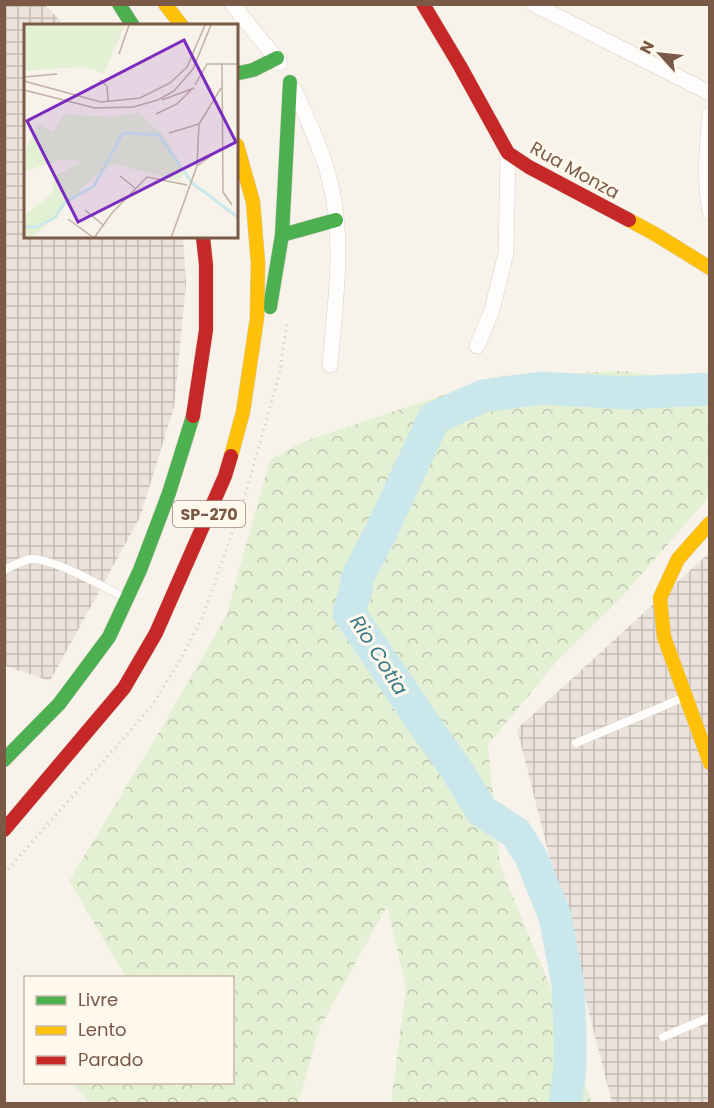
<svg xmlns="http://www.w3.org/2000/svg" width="714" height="1108" font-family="Poppins,sans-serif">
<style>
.industrial{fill:url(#industrial-grid)}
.forest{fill:url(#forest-crowns)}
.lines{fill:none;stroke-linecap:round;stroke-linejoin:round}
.river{stroke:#cae8eb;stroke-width:33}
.lane-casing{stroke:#d7d0c8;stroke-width:9}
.street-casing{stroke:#d7d0c8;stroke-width:16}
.fast-casing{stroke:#d8cec6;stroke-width:15}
.slow-casing{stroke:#d8cec6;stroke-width:15}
.jam-casing{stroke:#d8cec6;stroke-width:15}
.path{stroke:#dbd2cc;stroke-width:3;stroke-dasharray:1.5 4.5;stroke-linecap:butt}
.lane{stroke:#fefdfc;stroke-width:8}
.street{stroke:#fefdfc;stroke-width:15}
.fast{stroke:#4caf50;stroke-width:14}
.slow{stroke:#ffc107;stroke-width:14}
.jam{stroke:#c62828;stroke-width:14}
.labels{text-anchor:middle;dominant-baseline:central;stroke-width:6;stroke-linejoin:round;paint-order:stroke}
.shield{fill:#fff8ed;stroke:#a28979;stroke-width:1.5}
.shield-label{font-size:16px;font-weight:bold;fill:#7a5947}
.street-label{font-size:18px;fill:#7a5947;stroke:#fff8ed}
.water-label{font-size:20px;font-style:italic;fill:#3b7b89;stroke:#fff8ed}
.inset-river{fill:none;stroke:#cae8eb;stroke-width:3}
.inset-road{fill:none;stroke:#c2b0a4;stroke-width:1.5}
.view{fill:#7b2cbf;fill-opacity:0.15;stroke:#7b2cbf;stroke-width:3}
.inset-edge{fill:none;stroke:#7a5947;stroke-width:3}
</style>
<defs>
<pattern id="industrial-grid" width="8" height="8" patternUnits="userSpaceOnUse" patternTransform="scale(1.5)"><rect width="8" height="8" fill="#ebe3db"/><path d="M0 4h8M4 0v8" fill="none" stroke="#c3bbb3"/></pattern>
<pattern id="forest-crowns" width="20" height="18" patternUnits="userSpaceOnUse" patternTransform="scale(1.5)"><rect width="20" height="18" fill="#e4f0d3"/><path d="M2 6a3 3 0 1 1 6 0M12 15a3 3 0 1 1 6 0" fill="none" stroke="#bec5ad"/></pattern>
</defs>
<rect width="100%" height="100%" fill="#f8f3ea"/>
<path class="industrial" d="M5,5H45L64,25L26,26V237H183L186,284L174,407L140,517L50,681L5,666Z
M709,553V1103H612L517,729Z"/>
<path class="forest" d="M624,371L709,384V497L622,597L558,660L488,745L500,866L548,981L592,1103H391L406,988L387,906L320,1027L298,1103H90L71,1083L232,1082V978L126,977L69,881L155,739L226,616L270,460L300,443L500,376Z"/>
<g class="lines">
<path class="river" d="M565,1104L570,1069V1031L568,985L555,916L531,857L516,833L482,811L454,766L426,727L349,613L357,585V578L381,532L434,418L483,396L541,388L628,393L710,389"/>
<g class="lane-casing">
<path id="lane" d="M4,570C13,566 21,561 30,559C52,557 101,586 122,596
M576,743L685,697
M663,1037L710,1017"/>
</g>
<g class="street-casing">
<path id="street" d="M232,4L280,63
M533,4L710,93
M294,89C306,116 320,145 328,174C346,236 335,303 330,365
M710,114C707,147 704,179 710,212
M477,346L492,310L506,253L508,153"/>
</g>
<g class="fast-casing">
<path id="fast" d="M119,4L133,26
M237,72L239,73L253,70L277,58
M282,235L336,220
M270,307L282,235L290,82
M4,760L59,704L109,637L140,570L169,493L193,416"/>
</g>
<g class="slow-casing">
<path id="slow" d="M165,4L182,26
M629,220L655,234L710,268
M231,456L243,412L257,318L258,263L253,202L237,145
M710,523L678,559L660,598L664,637L710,763"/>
</g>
<g class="jam-casing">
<path id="jam" d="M423,4L460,66L508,153L529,167L629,220
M193,416L206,330V265L203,237
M4,830L124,688L156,633L225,476L231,456"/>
</g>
<path class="path" d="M4,874L151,707L179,662L202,619L245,496L280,371L287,322"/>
<use href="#lane" class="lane"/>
<use href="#street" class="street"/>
<use href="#fast" class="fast"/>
<use href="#slow" class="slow"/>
<use href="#jam" class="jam"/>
</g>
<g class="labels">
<rect class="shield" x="173" y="501" width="72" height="26" rx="4.5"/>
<g class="shield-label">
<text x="209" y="514">SP-270</text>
</g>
<g class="street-label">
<text transform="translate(575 170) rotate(29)">Rua Monza</text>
</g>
<g class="water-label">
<text transform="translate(379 655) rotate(58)">Rio Cotia</text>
</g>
</g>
<g transform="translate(24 24)">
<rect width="214" height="214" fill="#f8f3ea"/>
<path d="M114,88L143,115L159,151L155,157L90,140L73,150L9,214H0V192L28,169L30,152L59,137L37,136L0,147V130L13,100L29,107L40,90L89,93Z" fill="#e4f0d3"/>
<path d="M0,1H101L80,49L58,43L0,47Z" fill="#e4f0d3"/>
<path class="inset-river" d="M0,203H13L32,193L40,179L70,162L98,110L104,109L135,111L168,159L215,194"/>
<path class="inset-road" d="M95,30L105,1M198,39L199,168L208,181M0,53L33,50M76,56L83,62L84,77M0,57L77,78L116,74L146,59L163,43L181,1M171,61L183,40H215M0,66L71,84L109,83L134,76L150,67L169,45L187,1M138,76L170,64M132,90L153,80L167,66M145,109L175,100M173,141L175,100L197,64M96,152L111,164M61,186L79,201M44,195L70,214L88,189L123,153L163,161M147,214L173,142L198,124"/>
<path class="view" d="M160,16L212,118L54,198L3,97Z"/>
<rect width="214" height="214" class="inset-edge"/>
</g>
<rect width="714" height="1108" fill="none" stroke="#7a5947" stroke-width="12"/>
<rect x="24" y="976" width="210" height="108" fill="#fff8ed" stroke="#cab8ab" stroke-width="1.5"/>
<rect x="36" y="996" width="30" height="9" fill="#4caf50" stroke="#cab8ab" stroke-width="1.5"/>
<text x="78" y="1006" font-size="18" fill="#7a5947">Livre</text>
<rect x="36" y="1026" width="30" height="9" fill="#ffc107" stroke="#cab8ab" stroke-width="1.5"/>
<text x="78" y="1036" font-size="18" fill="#7a5947">Lento</text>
<rect x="36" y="1056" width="30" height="9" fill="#c62828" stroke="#cab8ab" stroke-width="1.5"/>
<text x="78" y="1066" font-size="18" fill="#7a5947">Parado</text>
<g transform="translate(660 54) rotate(297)" stroke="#fff8ed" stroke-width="4.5" paint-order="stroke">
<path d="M0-4.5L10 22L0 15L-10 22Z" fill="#7a5947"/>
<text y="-9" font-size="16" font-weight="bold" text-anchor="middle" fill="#7a5947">N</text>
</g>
</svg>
